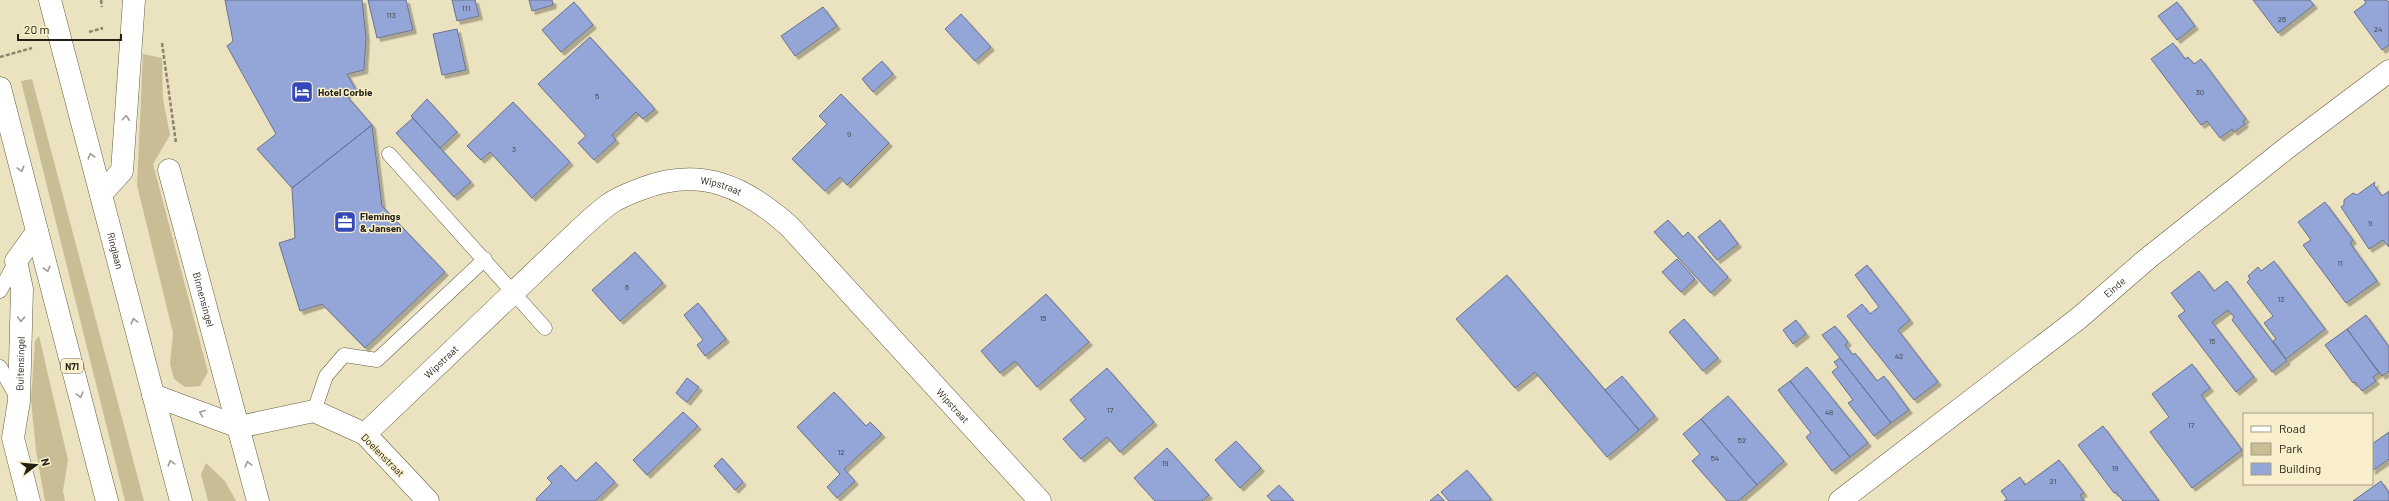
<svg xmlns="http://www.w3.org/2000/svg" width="2389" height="501" font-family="Barlow,sans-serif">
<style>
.green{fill:#c9bd95}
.building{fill:#94a5d7;stroke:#69738f;filter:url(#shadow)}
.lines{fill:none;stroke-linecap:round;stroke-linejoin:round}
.lane-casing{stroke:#665e40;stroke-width:15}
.street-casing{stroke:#665e40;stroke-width:23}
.highway-casing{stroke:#665e40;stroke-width:23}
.path{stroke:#8a846c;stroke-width:2.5;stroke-dasharray:4 2;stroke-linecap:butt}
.lane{stroke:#fff;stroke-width:14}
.street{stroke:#fff;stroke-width:22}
.highway{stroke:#fff;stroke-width:22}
.oneway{stroke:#9d9c96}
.labels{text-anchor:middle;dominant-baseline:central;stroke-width:3;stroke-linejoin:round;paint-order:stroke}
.number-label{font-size:8px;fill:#414346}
.shield{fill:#f9efcd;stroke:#65604c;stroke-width:1}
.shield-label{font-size:9px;font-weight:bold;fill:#252215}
.poi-label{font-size:10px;font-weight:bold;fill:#252215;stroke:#f9efcd;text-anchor:start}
.street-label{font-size:10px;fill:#252215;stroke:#f9efcd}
</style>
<defs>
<filter id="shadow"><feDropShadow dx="3.5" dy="3.5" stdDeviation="0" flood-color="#0004"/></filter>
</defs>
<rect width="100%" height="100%" fill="#ebe2c0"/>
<path class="green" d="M143,54L162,58L163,99L170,135L153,164L208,372L200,386L185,387L174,379L170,364L173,333L137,185Z
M32,79L144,501H125L21,81Z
M39,336L68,460L63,491L65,501H45L36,451L31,400L35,341Z
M206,463L225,481L236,501H208L201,474Z"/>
<path class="building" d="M225,0H362L366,38L364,70L347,74L356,90L346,95L372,125L292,188L257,149L276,134L227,46L233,41Z
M368,0H406L413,30L377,38Z
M452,0H475L479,16L457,21Z
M529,0H552L553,5L532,11Z
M2253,0H2310L2314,5L2278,33Z
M2364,0H2387L2389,2V45L2382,50L2354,12L2366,3Z
M574,2L593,25L561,52L542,30Z
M2177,2L2195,26L2177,40L2158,16Z
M823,7L837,26L795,56L781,36Z
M961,14L991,47L975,61L945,29Z
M457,29L466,70L442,75L433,34Z
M590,37L655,109L643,119L636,112L612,135L616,140L594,160L578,143L586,136L538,84Z
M2173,43L2185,59L2188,57L2194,64L2201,59L2246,119L2243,121L2245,124L2234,132L2232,129L2220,138L2207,121L2201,125L2151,59Z
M882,61L893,74L873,92L862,79Z
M841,94L889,143L847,185L840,177L825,191L792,159L827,124L819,116Z
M427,99L457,132L440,148L411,116Z
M513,102L570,162L532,198L490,152L481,160L467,146Z
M413,118L471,182L454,197L396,133Z
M372,125L382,206L445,272L365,348L322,304L300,311L279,243L295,238L292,188Z
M2375,182L2374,185L2382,196L2389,191V247L2383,240L2369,249L2341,207L2344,205V200L2353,193L2357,195Z
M2325,202L2353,240L2350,243L2377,281L2346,303L2303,245L2311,240L2298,222Z
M1668,220L1683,237L1688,232L1728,277L1711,293L1654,232Z
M1720,220L1738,244L1717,260L1698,237Z
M635,252L663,283L620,321L592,290Z
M1677,259L1695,279L1681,292L1662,272Z
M2274,261L2325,329L2286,359L2273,341L2276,339L2264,323L2273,316L2247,282L2250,279L2248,276L2258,267L2261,271Z
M1867,265L1910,320L1898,330L1938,382L1914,400L1847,316L1862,304L1870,314L1879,307L1855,275Z
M2199,271L2214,291L2227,281L2287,361L2272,372L2232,320L2234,317L2228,310L2212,322L2254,377L2236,392L2178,316L2185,311L2171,293Z
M1507,275L1639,430L1607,457L1535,372L1515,388L1456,319Z
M1046,294L1089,342L1037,387L1015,361L1000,373L981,351Z
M698,303L726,339L705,356L697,345L703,340L684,315Z
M2366,315L2389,347V371L2382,376L2347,329Z
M1684,319L1718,358L1703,371L1669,332Z
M1796,320L1806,334L1793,344L1783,330Z
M1835,326L1848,342L1845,345L1853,355L1855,353L1877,381L1884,376L1909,410L1891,423L1822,335Z
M2347,329L2379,373L2373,377L2376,381L2362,391L2355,382L2353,383L2325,345Z
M1840,358L1891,423L1874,436L1848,403L1853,400L1832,372L1838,367L1834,362Z
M2192,364L2210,388L2201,395L2242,450L2192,488L2150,432L2169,417L2152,394Z
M1807,367L1868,443L1850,457L1790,381Z
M1107,368L1154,422L1120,452L1107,437L1081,459L1063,439L1086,419L1070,400Z
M1622,376L1655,416L1639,430L1605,390Z
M687,378L699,387L687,402L676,393Z
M1790,381L1850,457L1832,471L1806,437L1811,433L1778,390Z
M834,392L866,426L870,422L882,434L844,469L855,481L837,498L827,487L840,474L797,427Z
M1728,396L1784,461L1757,485L1701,419Z
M683,412L698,426L647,475L633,460Z
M1701,419L1757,485L1738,501H1727L1692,461L1700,454L1683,434Z
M2103,426L2159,501H2123L2116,492L2114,493L2078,445Z
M2389,432V459L2372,471V444Z
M1236,441L1261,468L1240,488L1215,460Z
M1167,448L1209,495L1202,501H1155L1134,478Z
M722,458L743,482L735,490L714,466Z
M2059,460L2084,493L2080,495L2084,501H2004L2007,499L2001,491L2020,477L2025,485Z
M596,462L615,482L595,501H537L536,499L552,483L547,478L561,465L576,481Z
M1467,470L1491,499L1489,501H1449L1441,492Z
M2381,481L2389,493V501H2353Z
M1279,485L1294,501H1272L1267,496Z
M1438,494L1444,501H1430Z"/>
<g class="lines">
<g class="lane-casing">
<path id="lane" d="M389,154L545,328
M0,291L16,261
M0,367L17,398
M314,411L326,376L344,355L377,360L485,259"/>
</g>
<g class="street-casing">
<g id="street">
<path id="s1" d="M169,170L258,501"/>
<path d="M153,395L239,427"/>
<path d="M239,427L314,411L365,434L428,501"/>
<path id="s2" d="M365,434L578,231C588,222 597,213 608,205C617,198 630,193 641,189C700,166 744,186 789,226L1040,501"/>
<path id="s3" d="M29,501L13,438L19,401L22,289L16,261L37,232"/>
<path id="s4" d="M1840,501L2079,318L2147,259L2288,147L2389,71"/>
</g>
</g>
<g class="highway-casing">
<g id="highway">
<path id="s5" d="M50,0L181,501"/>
<path d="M0,88L107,501"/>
<path d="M101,194L122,171L134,0"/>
</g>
</g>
<path class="path" d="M101,0L102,7
M89,32L103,28
M162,43L176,143
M0,57L32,48"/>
<use href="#lane" class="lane"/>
<use href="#street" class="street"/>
<use href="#highway" class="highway"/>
</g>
<defs><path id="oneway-chevron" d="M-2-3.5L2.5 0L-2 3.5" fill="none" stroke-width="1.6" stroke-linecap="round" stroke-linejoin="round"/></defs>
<g class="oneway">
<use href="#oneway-chevron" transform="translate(126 118) rotate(-86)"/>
<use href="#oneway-chevron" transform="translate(91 156) rotate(-105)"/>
<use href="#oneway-chevron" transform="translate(21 169) rotate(75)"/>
<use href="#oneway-chevron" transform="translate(47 269) rotate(75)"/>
<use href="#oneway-chevron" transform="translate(21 319) rotate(92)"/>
<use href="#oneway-chevron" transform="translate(134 321) rotate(-105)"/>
<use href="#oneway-chevron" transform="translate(80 395) rotate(75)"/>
<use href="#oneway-chevron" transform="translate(202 413) rotate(-159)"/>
<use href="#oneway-chevron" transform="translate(171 463) rotate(-105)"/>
<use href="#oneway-chevron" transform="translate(248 464) rotate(-105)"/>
</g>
<defs>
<g id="hotel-square" transform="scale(1.15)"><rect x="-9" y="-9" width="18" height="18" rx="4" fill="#3448ba" stroke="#f9efcd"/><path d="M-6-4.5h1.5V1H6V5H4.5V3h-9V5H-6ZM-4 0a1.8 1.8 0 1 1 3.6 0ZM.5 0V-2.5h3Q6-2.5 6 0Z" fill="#fff"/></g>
<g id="office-square" transform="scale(1.15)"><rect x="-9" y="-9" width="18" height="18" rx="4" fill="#3448ba" stroke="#f9efcd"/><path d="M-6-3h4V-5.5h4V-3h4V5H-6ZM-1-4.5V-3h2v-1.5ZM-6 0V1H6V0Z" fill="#fff"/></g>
</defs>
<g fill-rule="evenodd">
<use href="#hotel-square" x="302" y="92"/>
<use href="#office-square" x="345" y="222"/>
</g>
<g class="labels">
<g class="number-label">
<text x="466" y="8">111</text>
<text x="391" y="15">113</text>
<text x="2282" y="19">26</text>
<text x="2378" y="29">24</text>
<text x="2200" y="92">30</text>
<text x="597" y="96">5</text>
<text x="849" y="134">9</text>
<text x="514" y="149">3</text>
<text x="2370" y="223">9</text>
<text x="2340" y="263">11</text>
<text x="627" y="287">6</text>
<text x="2281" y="299">13</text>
<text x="1043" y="318">15</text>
<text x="2212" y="341">15</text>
<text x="1899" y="356">42</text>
<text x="1110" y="410">17</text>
<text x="1829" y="412">48</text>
<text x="2191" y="425">17</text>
<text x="1742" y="440">52</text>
<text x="841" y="452">12</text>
<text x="1715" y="458">54</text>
<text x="1165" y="463">19</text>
<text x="2115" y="468">19</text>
<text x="2053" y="481">21</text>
</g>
<rect class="shield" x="61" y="359" width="22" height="14" rx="3"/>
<g class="shield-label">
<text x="72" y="366">N71</text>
</g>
<g class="poi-label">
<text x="318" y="92">Hotel Corbie</text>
<text x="360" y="216">Flemings<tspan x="360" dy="12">&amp; Jansen</tspan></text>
</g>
<g class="street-label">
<text stroke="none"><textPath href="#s2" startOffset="453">Wipstraat</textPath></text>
<text stroke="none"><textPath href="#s5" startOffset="259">Ringlaan</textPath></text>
<text stroke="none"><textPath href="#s4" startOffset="348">Einde</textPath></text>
<text stroke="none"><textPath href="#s1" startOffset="134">Binnensingel</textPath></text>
<text stroke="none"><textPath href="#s2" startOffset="105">Wipstraat</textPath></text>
<text stroke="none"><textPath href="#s3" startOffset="140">Buitensingel</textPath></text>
<text stroke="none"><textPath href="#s2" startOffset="776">Wipstraat</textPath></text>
<text transform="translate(383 455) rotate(45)">Doelenstraat</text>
</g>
</g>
<rect x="2243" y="413" width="130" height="72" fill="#f9efcd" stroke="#a49d83"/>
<rect x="2251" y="426" width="20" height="6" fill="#ffffff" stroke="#a49d83"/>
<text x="2279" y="433" font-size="12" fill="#252215">Road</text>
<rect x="2251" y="443" width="20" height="12" fill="#c9bd95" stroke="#a49d83"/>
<text x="2279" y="453" font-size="12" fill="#252215">Park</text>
<rect x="2251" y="463" width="20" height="12" fill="#94a5d7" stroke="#a49d83"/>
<text x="2279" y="473" font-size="12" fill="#252215">Building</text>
<g transform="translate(36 465) rotate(74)" stroke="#f9efcd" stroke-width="3" paint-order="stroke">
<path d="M0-3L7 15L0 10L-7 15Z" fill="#252215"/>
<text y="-6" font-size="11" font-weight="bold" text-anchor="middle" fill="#252215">N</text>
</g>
<path d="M18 34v6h103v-6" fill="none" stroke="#252215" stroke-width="2"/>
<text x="24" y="34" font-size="12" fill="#252215" stroke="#f9efcd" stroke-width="3" paint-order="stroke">20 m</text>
</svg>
